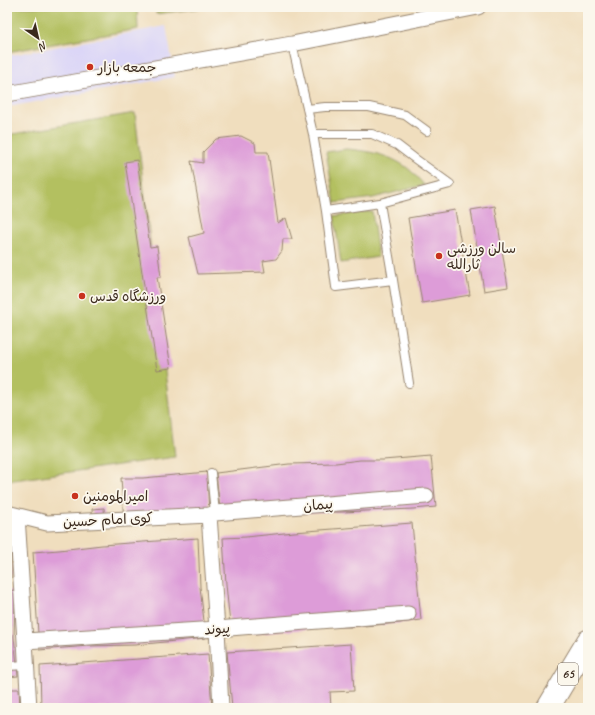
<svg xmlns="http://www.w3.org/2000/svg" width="595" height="715" font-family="Caveat,'Playpen Sans Arabic',sans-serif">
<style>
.built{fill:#dbd6f7}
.green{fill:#b3c061;stroke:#777540}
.building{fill:#dd9cd8}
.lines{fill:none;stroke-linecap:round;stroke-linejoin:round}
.service-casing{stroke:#96846e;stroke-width:10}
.minor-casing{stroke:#96846e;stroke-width:17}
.trunk-casing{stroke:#96846e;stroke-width:24}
.service{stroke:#fff;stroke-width:8}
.minor{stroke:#fff;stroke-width:15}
.trunk{stroke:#fff;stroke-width:22}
.poi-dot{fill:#c8321e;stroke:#fbf7ec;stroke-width:1.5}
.labels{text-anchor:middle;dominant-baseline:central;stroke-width:3.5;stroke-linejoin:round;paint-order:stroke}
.shield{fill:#fbf7ec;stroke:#75685c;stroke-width:1}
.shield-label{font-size:13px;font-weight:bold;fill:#3b2a1e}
.poi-label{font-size:14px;fill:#3b2a1e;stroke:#fbf7ec;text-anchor:start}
.street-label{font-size:14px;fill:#3b2a1e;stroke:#fbf7ec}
</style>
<rect width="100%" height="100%" fill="#fbf7ec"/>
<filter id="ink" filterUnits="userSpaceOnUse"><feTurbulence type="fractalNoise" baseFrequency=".025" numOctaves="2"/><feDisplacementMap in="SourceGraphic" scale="8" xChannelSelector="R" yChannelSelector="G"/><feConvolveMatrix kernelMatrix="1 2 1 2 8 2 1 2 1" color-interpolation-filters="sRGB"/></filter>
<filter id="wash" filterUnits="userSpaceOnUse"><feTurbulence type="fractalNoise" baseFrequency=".012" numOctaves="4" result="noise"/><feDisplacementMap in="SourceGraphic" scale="16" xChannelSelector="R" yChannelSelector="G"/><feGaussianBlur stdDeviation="0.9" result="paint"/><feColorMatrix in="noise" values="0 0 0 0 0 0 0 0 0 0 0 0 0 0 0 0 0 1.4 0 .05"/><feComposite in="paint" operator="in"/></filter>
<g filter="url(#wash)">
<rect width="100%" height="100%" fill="#f0debe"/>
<path class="built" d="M166,26L175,77L7,107V56Z"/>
<path class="green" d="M7,7H137L138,29L7,52Z
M156,7H209L156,14Z
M135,113L175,457L7,481V135Z
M346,149C369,151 393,155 411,171C415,175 420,180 424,185L373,198L335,203L326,152Z
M372,211L378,257L341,263L334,216Z"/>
<g id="blocks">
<path class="building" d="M241,136L255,143L256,152H268L278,223L286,218L292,239H283L282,251L276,259L263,261L265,272L198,274L189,237L204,233L191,161L203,163V152L216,139Z
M137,160L150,247L157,246L161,277H157L171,368L157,370L125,162Z
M495,206L508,287L484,291L471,210Z
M455,210L470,295L422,303L408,218Z
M431,456L436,507L413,509L342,512H317L221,519L216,473L289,464L336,463L360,460H383Z
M207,472L209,515L124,522L121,478H143Z
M104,508L105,523L93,524L92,509Z
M412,523L421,620L400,623L351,627H326L254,634L231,635L226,584L223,538L246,537L294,532Z
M198,538L200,587L206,638L135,645L89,646L39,650L33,552L59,550L102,545Z
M7,541L10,542L11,578H7Z
M15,590L14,637L18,676L7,677V591Z
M351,644L354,691L330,692L331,708H232L227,652Z
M208,654L212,708H41L40,666Z
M7,689H19L20,708H7Z"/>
</g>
</g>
<g filter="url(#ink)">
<use href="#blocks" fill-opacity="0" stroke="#96846e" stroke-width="1"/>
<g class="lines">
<g class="service-casing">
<path id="service" d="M292,44L313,134L326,211L336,287L393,280L380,203L326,211
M307,109L325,107H369L405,115L427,131
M313,134H372L397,145L414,158L450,184
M380,203L450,184
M393,280L409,383
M211,473L215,513
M7,666L27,665"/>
</g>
<g class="minor-casing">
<path id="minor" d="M7,94L292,44L478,7
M7,513L47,523L209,515L215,513L426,496
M209,515L217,629L221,708
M17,516L25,641L29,708
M25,641L217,629L408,614"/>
</g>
<g class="trunk-casing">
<path id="trunk" d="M548,708L588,641"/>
</g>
<use href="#service" class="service"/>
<use href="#minor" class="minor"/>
<use href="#trunk" class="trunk"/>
</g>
</g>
<g class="poi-dot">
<circle cx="90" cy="67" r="4"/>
<circle cx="439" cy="256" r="4"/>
<circle cx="82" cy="296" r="4"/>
<circle cx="75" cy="496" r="4"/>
</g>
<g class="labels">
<rect class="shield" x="558" y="663" width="20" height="22" rx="3"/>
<g class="shield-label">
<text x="568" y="674">65</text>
</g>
<g class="poi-label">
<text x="98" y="67">جمعه بازار</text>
<text x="447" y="248">سالن ورزشی<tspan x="447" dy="16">ثارالله</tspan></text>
<text x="90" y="296">ورزشگاه قدس</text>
<text x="83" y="496">امیرالمومنین</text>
</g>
<g class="street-label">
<text transform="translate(318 505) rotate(-5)">پیمان</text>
<text transform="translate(108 520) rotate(-3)">کوی امام حسین</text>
<text transform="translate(217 629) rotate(-4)">پیوند</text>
</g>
</g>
<rect width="595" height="715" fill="none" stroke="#fbf7ec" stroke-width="24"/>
<g transform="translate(38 38) rotate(146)" stroke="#fbf7ec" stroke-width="3" paint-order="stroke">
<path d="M0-3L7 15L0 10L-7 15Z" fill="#3b2a1e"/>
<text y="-6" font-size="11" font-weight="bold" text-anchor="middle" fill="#3b2a1e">N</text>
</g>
</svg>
